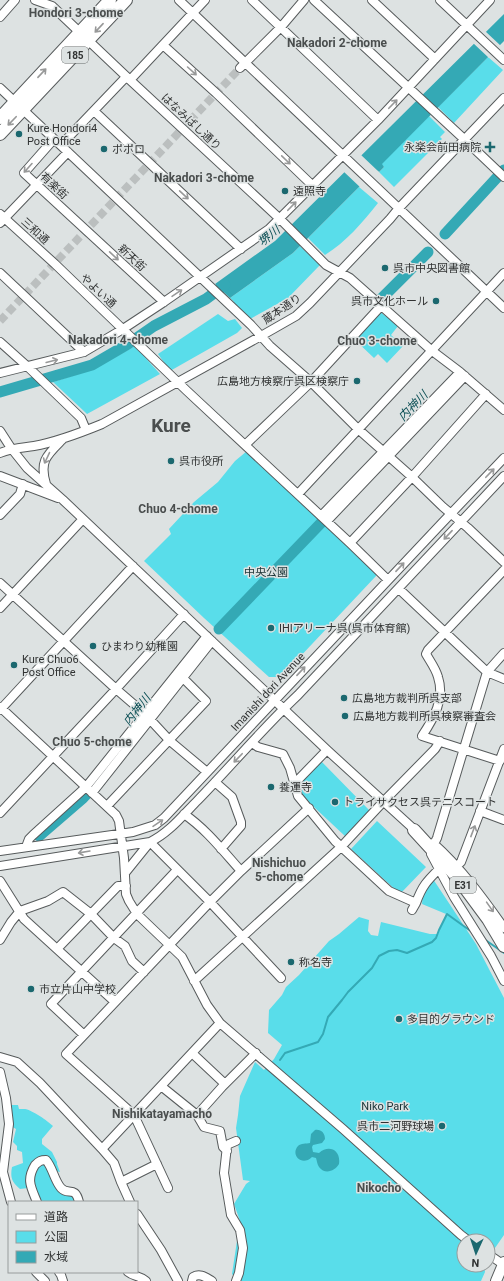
<svg xmlns="http://www.w3.org/2000/svg" width="504" height="1281" font-family="Roboto,'Noto Sans JP',sans-serif">
<style>
.green{fill:#59ddea}
.water{fill:#34a9b5}
.pier{fill:#dde2e2}
.lines{fill:none;stroke-linecap:round;stroke-linejoin:round}
.stream{stroke:#34a9b5;stroke-width:2}
.river{stroke:#34a9b5;stroke-width:11}
.minor-tunnel{stroke:#bbbfbf;stroke-width:8;stroke-dasharray:8 4;stroke-linecap:butt}
.minor-casing{stroke:#575b5c;stroke-width:10}
.major-casing{stroke:#575b5c;stroke-width:12}
.highway-casing{stroke:#575b5c;stroke-width:14}
.minor{stroke:#fff;stroke-width:8}
.major{stroke:#fff;stroke-width:10}
.highway{stroke:#fff;stroke-width:12}
.oneway{stroke:#989999}
.poi-dot{fill:#1b686f;stroke:#dde2e2;stroke-width:1.5}
.labels{text-anchor:middle;dominant-baseline:central;stroke-width:3;stroke-linejoin:round;paint-order:stroke}
.shield{fill:#dde2e2;stroke:#656868;stroke-width:1}
.shield-label{font-size:10px;font-weight:bold;fill:#313333}
.street-label{font-size:11px;fill:#313333;stroke:#dde2e2}
.poi-label{font-size:11px;fill:#313333;stroke:#dde2e2;text-anchor:start}
.park-label{font-size:11px;fill:#1a3336;stroke:#dde2e2}
.neighbourhood-label{font-size:12px;font-weight:bold;fill:#4a4e4e;stroke:#dde2e2}
.water-label{font-size:12px;font-style:italic;fill:#0d5056;stroke:#dde2e2}
.town-label{font-size:19px;font-weight:bold;fill:#4a4e4e;stroke:#dde2e2}
</style>
<rect width="100%" height="100%" fill="#dde2e2"/>
<path class="green" d="M488,57L503,70L454,123L438,107Z
M429,116L445,132L440,137L442,139L394,187L379,172L384,167L381,164Z
M359,187L378,203C362,223 346,242 325,255L308,238Z
M300,246L320,265L288,298L250,319L232,303L234,302L230,298L293,253Z
M379,311L398,326L391,335L403,346L387,363L378,354L374,358L354,339Z
M218,314L228,321L235,319L242,328L237,333L170,371L158,354Z
M135,346L160,374L87,414L53,382L94,369Z
M247,451L376,571V576L281,677H269L204,618L144,561L171,534L169,529L194,502L218,482L235,461Z
M321,761L370,811L346,837L300,794L298,784Z
M377,821L426,867L400,894L351,849Z
M433,879L476,944L504,998V1235L488,1258V1241H464V1265H484L485,1272L481,1281H238L232,1274L240,1221L234,1204L246,1184L250,1181L243,1180L236,1128L238,1115L240,1096L255,1062L264,1070L274,1059L282,1045L268,1033L269,1010L282,995L286,987L299,975L329,941L339,934L359,917L369,920L368,931L371,935L378,936L381,922L430,934H438L446,914L422,904L423,893Z
M9,1105H18L19,1109C21,1109 23,1109 25,1109C32,1110 48,1121 53,1126L42,1139V1144L52,1152L57,1162V1164L60,1172L56,1171L53,1174L71,1193L78,1202H40L28,1188L20,1189C12,1182 10,1178 12,1167L23,1163L22,1152L17,1150V1146L13,1142L16,1129L11,1126Z"/>
<path class="water" d="M504,14V41L382,164L384,167L379,172L376,170L293,253L230,298L215,284L275,241Z
M315,1130C321,1129 325,1133 325,1139L322,1143L313,1145L312,1147L313,1152L319,1153C329,1144 341,1150 339,1164C335,1171 325,1175 319,1167C317,1164 317,1161 316,1158L312,1157C302,1167 290,1155 298,1146C301,1143 306,1144 310,1143L311,1134Z"/>
<path class="pier" d="M485,31L501,46L489,58L473,43Z
M360,154L379,172L377,173L376,172L361,188L343,171Z"/>
<g class="lines">
<path class="stream" d="M484,939L504,953
M280,1060L285,1053L318,1042L323,1034L328,1017L342,1000L348,992L372,968L379,956L389,951L397,950L407,953L432,942L436,938L439,930L447,914L472,932"/>
<path class="river" d="M445,234L504,170
M381,299L428,252
M0,392L92,365L128,344L154,326L206,299L225,285
M219,629L321,523
M39,836L83,798L96,784"/>
<path class="minor-tunnel" d="M0,321L240,68"/>
<g class="minor-casing">
<path id="minor" d="M35,0L52,6L130,80L280,219L326,265L350,278L431,350L460,372L504,410
M179,0L504,308
M252,0L378,120
M314,0L464,139L504,177
M372,0L435,59
M440,0L504,60
M0,17L15,0
M163,45L216,93L312,185
M240,68L281,27L304,0
M130,80L205,0
M0,88L251,325L270,346L311,382L358,429L412,477L443,507L468,528L504,562
M94,111L241,249
M54,139L24,173L164,302
M61,145L126,77
M0,214L55,264L187,391L350,543L388,580
M0,223L68,152
M0,273L84,352
M0,342L28,367L81,418L86,430
M0,373L84,352L123,329L164,302L269,229L378,120L490,0
M0,431L11,448L27,468L63,500L327,750L417,832
M245,445L311,382L381,306
M0,453C12,448 21,448 34,446C57,442 80,433 102,424L261,336L296,316L310,303L390,219L399,208L504,98
M0,476L58,498
M46,484C39,461 47,455 62,440
M298,494L504,273
M0,515L20,494L23,484
M321,516L460,372
M327,521L465,376
M350,543L412,477L486,394
M0,583L116,689L145,714L170,741L207,772
M399,589L487,672L504,679
M0,608L83,519
M0,707L116,815L119,821L124,858L126,894L129,901L137,914L182,957L207,1005L220,1023L343,1129L461,1235L469,1241
M0,710L133,566
M252,743L258,747L283,754L290,768L298,796L335,841L389,891L416,903L412,910
M500,761L422,736C434,718 445,699 438,677C436,669 430,661 426,654L428,650L504,570
M215,782L232,797L241,822V826L221,849
M294,784L327,750
M92,793L212,641
M107,806L206,701L183,678
M480,811L504,820
M0,813L116,689L184,614
M184,814C206,829 223,851 241,871
M433,843C461,868 483,898 504,928
M434,844L437,838L487,672L504,653
M26,847L29,839L33,835L86,787L207,636
M0,851L133,832L155,825L164,818L442,523L504,458
M431,854L454,897L491,956L504,981
M0,866L150,842C169,833 183,815 198,800C232,765 263,728 298,695L504,476
M457,866L461,862L504,749
M125,873L150,842L210,902L281,978
M0,881L24,919L115,1002
M416,903C422,886 427,881 439,869
M0,940L11,922L20,911L48,901L63,892L91,914L114,938L125,946L132,961L144,972
M57,949L118,886H126
M194,981L341,847L383,802L435,749L440,741
M84,1035L51,1004L177,870
M192,1053L225,1084
M0,1057L17,1062L40,1083L102,1149L114,1163L121,1182L130,1202
M0,1072L6,1098L9,1124L3,1172L11,1202
M161,1086L197,1115L204,1127L220,1131L223,1147L227,1151
M197,1115L222,1087L256,1053
M236,1141L229,1144L227,1146L224,1173L231,1215L240,1230L243,1248L239,1273L236,1281
M102,1149L220,1023
M121,1182L157,1164
M168,1188L134,1115L66,1054L210,902L241,871L309,808
M37,1202C31,1187 26,1180 35,1165C39,1161 41,1160 46,1160C53,1168 54,1180 61,1188C68,1196 75,1185 79,1202
M137,1214L161,1250L178,1281
M488,1254L504,1265
M36,1272L45,1281
M59,1272L61,1275L63,1281
M128,1272C134,1277 139,1275 146,1281
M192,1281L193,1277C200,1273 205,1277 212,1281"/>
</g>
<g class="major-casing">
<path id="major" d="M496,1281L504,1262"/>
</g>
<g class="highway-casing">
<path id="highway" d="M0,118L110,0
M0,134L126,0
M414,830L457,877L488,919L504,946"/>
</g>
<use href="#minor" class="minor"/>
<use href="#major" class="major"/>
<use href="#highway" class="highway"/>
</g>
<defs><path id="oneway-shaft" d="M-6 0H5M1.5-3L5.5 0L1.5 3" fill="none" stroke-width="1.6" stroke-linecap="round" stroke-linejoin="round"/></defs>
<g class="oneway">
<use href="#oneway-shaft" transform="translate(99 28) rotate(133)"/>
<use href="#oneway-shaft" transform="translate(192 71) rotate(42)"/>
<use href="#oneway-shaft" transform="translate(42 73) rotate(-47)"/>
<use href="#oneway-shaft" transform="translate(393 104) rotate(-46)"/>
<use href="#oneway-shaft" transform="translate(12 121) rotate(134)"/>
<use href="#oneway-shaft" transform="translate(286 160) rotate(44)"/>
<use href="#oneway-shaft" transform="translate(28 168) rotate(132)"/>
<use href="#oneway-shaft" transform="translate(184 195) rotate(43)"/>
<use href="#oneway-shaft" transform="translate(292 206) rotate(-46)"/>
<use href="#oneway-shaft" transform="translate(114 256) rotate(43)"/>
<use href="#oneway-shaft" transform="translate(177 293) rotate(-34)"/>
<use href="#oneway-shaft" transform="translate(52 361) rotate(-14)"/>
<use href="#oneway-shaft" transform="translate(47 458) rotate(115)"/>
<use href="#oneway-shaft" transform="translate(490 473) rotate(-46)"/>
<use href="#oneway-shaft" transform="translate(448 535) rotate(133)"/>
<use href="#oneway-shaft" transform="translate(400 567) rotate(-47)"/>
<use href="#oneway-shaft" transform="translate(301 671) rotate(-47)"/>
<use href="#oneway-shaft" transform="translate(238 758) rotate(134)"/>
<use href="#oneway-shaft" transform="translate(158 823) rotate(-34)"/>
<use href="#oneway-shaft" transform="translate(473 831) rotate(-69)"/>
<use href="#oneway-shaft" transform="translate(84 852) rotate(170)"/>
<use href="#oneway-shaft" transform="translate(490 907) rotate(55)"/>
</g>
<g class="poi-dot">
<circle cx="19" cy="134" r="4"/>
<path d="M488 141h4v4h4v4h-4v4h-4v-4h-4v-4h4z"/>
<circle cx="104" cy="149" r="4"/>
<circle cx="285" cy="191" r="4"/>
<circle cx="385" cy="268" r="4"/>
<circle cx="436" cy="301" r="4"/>
<circle cx="357" cy="381" r="4"/>
<circle cx="171" cy="461" r="4"/>
<circle cx="271" cy="628" r="4"/>
<circle cx="93" cy="646" r="4"/>
<circle cx="14" cy="665" r="4"/>
<circle cx="344" cy="698" r="4"/>
<circle cx="345" cy="716" r="4"/>
<circle cx="271" cy="787" r="4"/>
<circle cx="335" cy="802" r="4"/>
<circle cx="291" cy="962" r="4"/>
<circle cx="31" cy="989" r="4"/>
<circle cx="399" cy="1019" r="4"/>
<circle cx="442" cy="1126" r="4"/>
</g>
<g class="labels">
<g class="shield">
<rect x="62" y="47" width="26" height="16" rx="3"/>
<rect x="450" y="877" width="26" height="16" rx="3"/>
</g>
<g class="shield-label">
<text x="75" y="55">185</text>
<text x="463" y="885">E31</text>
</g>
<g class="street-label">
<text transform="translate(191 122) rotate(43)">はなみばし通り</text>
<text transform="translate(54 186) rotate(43)">有楽街</text>
<text transform="translate(35 231) rotate(42)">三和通</text>
<text transform="translate(132 258) rotate(43)">新天街</text>
<text transform="translate(98 291) rotate(43)">やよい通</text>
<text transform="translate(282 309) rotate(-34)">蔵本通り</text>
<text transform="translate(268 692) rotate(-47)">Imanishi dori Avenue</text>
</g>
<g class="poi-label">
<text x="27" y="128">Kure Hondori4<tspan x="27" dy="13">Post Office</tspan></text>
<text x="481" y="147" text-anchor="end">永楽会前田病院</text>
<text x="112" y="149">ポポロ</text>
<text x="293" y="191">遠照寺</text>
<text x="393" y="268">呉市中央図書館</text>
<text x="428" y="301" text-anchor="end">呉市文化ホール</text>
<text x="349" y="381" text-anchor="end">広島地方検察庁呉区検察庁</text>
<text x="179" y="461">呉市役所</text>
<text x="279" y="628">IHIアリーナ呉(呉市体育館)</text>
<text x="101" y="646">ひまわり幼稚園</text>
<text x="22" y="659">Kure Chuo6<tspan x="22" dy="13">Post Office</tspan></text>
<text x="352" y="698">広島地方裁判所呉支部</text>
<text x="353" y="716">広島地方裁判所呉検察審査会</text>
<text x="279" y="787">養運寺</text>
<text x="343" y="802">トライサクセス呉テニスコート</text>
<text x="299" y="962">称名寺</text>
<text x="39" y="989">市立片山中学校</text>
<text x="407" y="1019">多目的グラウンド</text>
<text x="434" y="1126" text-anchor="end">呉市二河野球場</text>
</g>
<g class="park-label">
<text x="266" y="572">中央公園</text>
<text x="385" y="1106">Niko Park</text>
</g>
<g class="neighbourhood-label">
<text x="76" y="13">Hondori 3-chome</text>
<text x="337" y="43">Nakadori 2-chome</text>
<text x="204" y="178">Nakadori 3-chome</text>
<text x="118" y="340">Nakadori 4-chome</text>
<text x="377" y="341">Chuo 3-chome</text>
<text x="178" y="509">Chuo 4-chome</text>
<text x="92" y="742">Chuo 5-chome</text>
<text x="279" y="863">Nishichuo<tspan x="279" dy="14">5-chome</tspan></text>
<text x="162" y="1114">Nishikatayamacho</text>
<text x="379" y="1188">Nikocho</text>
</g>
<g class="water-label">
<text transform="translate(269 236) rotate(-39)">堺川</text>
<text transform="translate(413 406) rotate(-46)">内神川</text>
<text transform="translate(137 710) rotate(-52)">内神川</text>
</g>
<g class="town-label">
<text x="171" y="425">Kure</text>
</g>
</g>
<rect x="8" y="1201" width="130" height="72" fill="#dde2e2" stroke="#989c9c"/>
<rect x="16" y="1214" width="20" height="6" fill="#ffffff" stroke="#989c9c"/>
<text x="44" y="1221" font-size="12" fill="#313333">道路</text>
<rect x="16" y="1231" width="20" height="12" fill="#59ddea" stroke="#989c9c"/>
<text x="44" y="1241" font-size="12" fill="#313333">公園</text>
<rect x="16" y="1251" width="20" height="12" fill="#34a9b5" stroke="#989c9c"/>
<text x="44" y="1261" font-size="12" fill="#313333">水域</text>
<g transform="translate(476 1253) rotate(183)"><circle r="19" fill="#dde2e2" stroke="#989c9c"/>
<path d="M0-3L7 15L0 10L-7 15Z" fill="#1b686f"/>
<text y="-6" font-size="11" font-weight="bold" text-anchor="middle" fill="#313333">N</text>
</g>
</svg>
